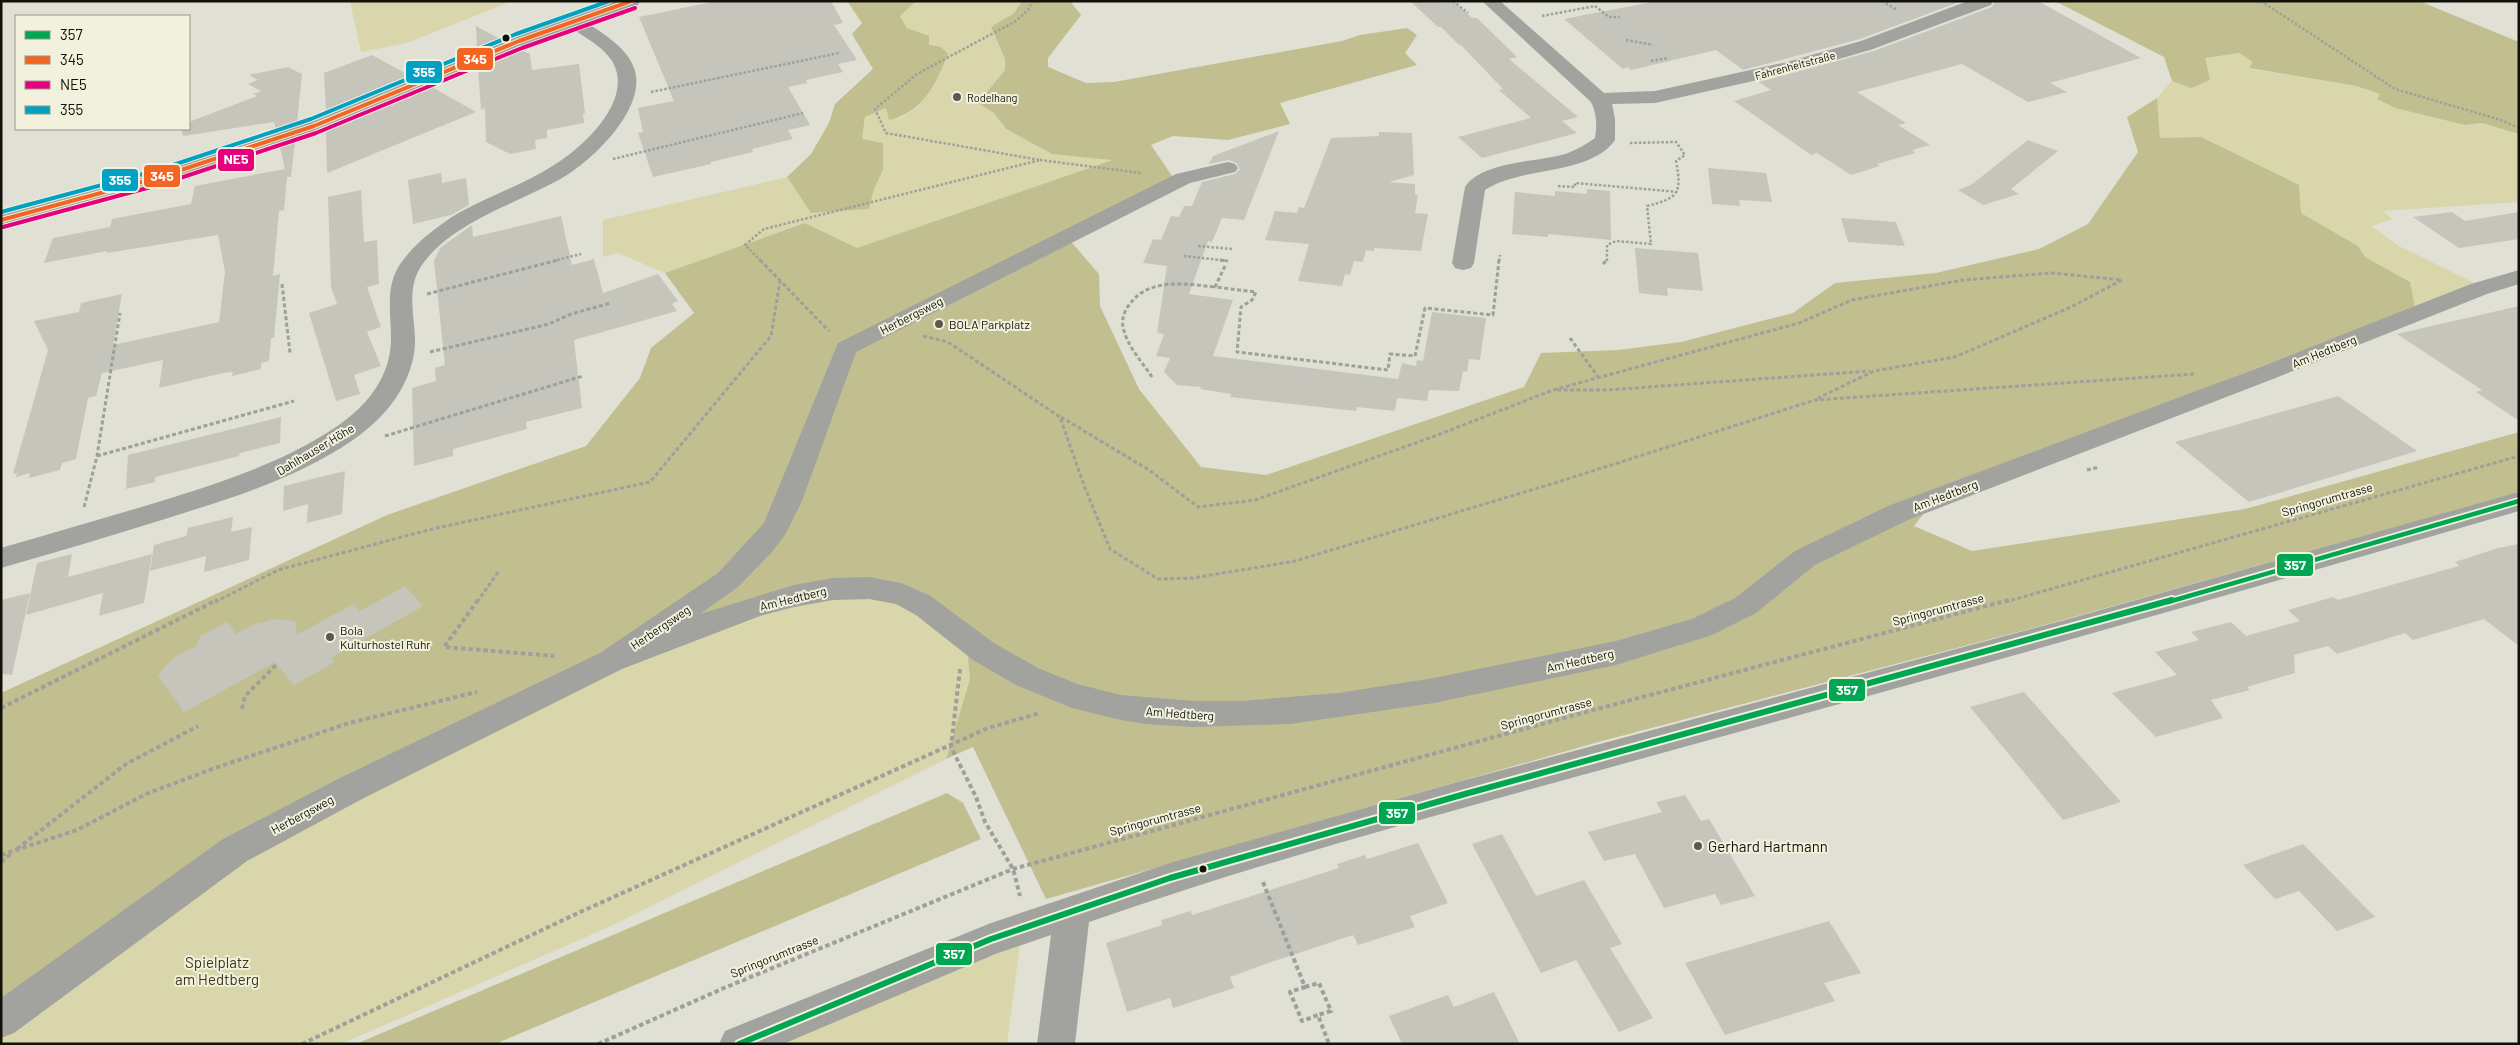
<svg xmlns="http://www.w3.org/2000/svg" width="2520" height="1045" font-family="Barlow,sans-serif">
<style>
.green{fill:#d8d6aa}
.forest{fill:#c1bf90}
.building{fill:#c5c5bc}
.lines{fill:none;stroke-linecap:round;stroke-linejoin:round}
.path-far2{stroke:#9f9f9b;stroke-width:2.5;stroke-dasharray:2.5 2;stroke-linecap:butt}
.path-far1{stroke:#9f9f9b;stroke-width:3;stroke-dasharray:4 2.5;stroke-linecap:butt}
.path{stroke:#9f9f9b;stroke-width:4;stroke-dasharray:4.5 3;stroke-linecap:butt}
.minor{fill:#a2a29f;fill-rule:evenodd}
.bus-1-far1-casing{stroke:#f1f1dd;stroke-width:8}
.bus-1-casing{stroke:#f1f1dd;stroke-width:10}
.bus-2-casing{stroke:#f1f1dd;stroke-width:6}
.bus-3-casing{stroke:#f1f1dd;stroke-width:6}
.bus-4-casing{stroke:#f1f1dd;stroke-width:6}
.bus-1-far1{stroke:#00a651;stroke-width:4.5}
.bus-1{stroke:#00a651;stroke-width:6}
.bus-2{stroke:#f26522;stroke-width:4}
.bus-3{stroke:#e5007d;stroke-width:4}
.bus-4{stroke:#01a1c4;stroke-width:4}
.bus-dot{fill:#11110a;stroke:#f1f1dd;stroke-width:2}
.poi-dot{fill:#595951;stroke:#f1f1dd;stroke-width:2}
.labels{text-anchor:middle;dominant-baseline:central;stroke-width:4;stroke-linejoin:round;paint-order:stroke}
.far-street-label{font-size:11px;fill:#11110a;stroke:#f1f1dd}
.far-poi-label{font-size:11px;fill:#11110a;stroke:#f1f1dd;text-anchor:start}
.street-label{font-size:12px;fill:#11110a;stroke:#f1f1dd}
.poi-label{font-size:12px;fill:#11110a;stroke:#f1f1dd;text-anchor:start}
.near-poi-label{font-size:15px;fill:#11110a;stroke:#f1f1dd;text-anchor:start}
.near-park-label{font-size:15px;fill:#3a3917;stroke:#f1f1dd}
.line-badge{stroke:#f1f1dd;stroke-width:2}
.badge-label{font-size:14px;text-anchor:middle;font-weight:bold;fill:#fff}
</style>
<rect width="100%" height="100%" fill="#e0e0d5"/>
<path class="green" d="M350,1H512L407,43L361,52Z
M916,1H1022L1014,13L991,27L1005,59V70L979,103L994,113L1006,129L1052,154L1114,159L857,248L805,223L665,273L618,253L603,257V220L787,177L811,213L869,209L874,189L883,170V144L862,139L865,117L886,108L889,120L903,117L920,105L929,36L907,28L899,16Z
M2239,53L2254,62L2250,69L2356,86L2380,94L2377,99L2395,108L2465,125L2482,123L2519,134V202L2382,211L2393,219L2371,226L2399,246L2474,283L2415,307L2410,282L2364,257L2358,246L2301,213L2201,137L2160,138L2157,98L2172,81L2191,88L2205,58Z
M888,582L965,629L970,679L946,759L611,926L341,1044H1V1006L171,884L603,657Z
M1020,944L1007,1044H781Z"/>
<path class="forest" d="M847,1H916L900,16L907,28L929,36V45L941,47L948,54C936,83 923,113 889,120L886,108L865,117L862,139L883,143V170L874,189L869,209L811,213L787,177L811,154L829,123L835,104L873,69L852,34L862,23Z
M1022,1H1070L1081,15L1048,58V67L1086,83L1114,82L1342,41L1360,35L1407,28L1417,35L1405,53L1417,65L1280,103L1290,124L1228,140L1173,136L1151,145L1178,185L1067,237L1099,274L1100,306L1139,389L1201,467L1266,475L1524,387L1541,353L1618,350L1681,342L1793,313L1835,283L1936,273L2039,249L2088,224L2138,152L2127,117L2157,98L2160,138L2201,137L2299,185L2301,213L2358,246L2365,257L2410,282L2415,307L1943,489L1914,526L1972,551L2245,509L2519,432V493L2052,623L1602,741L1046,899L973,747L946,759L970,679L965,629L932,600L823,583L449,732L1,1007V693L387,515L586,446L640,378L651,348L694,313L665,273L805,223L857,248L1112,160L1052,154L1006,129L994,113L978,103L1005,70V59L991,27L1014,13Z
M2055,1H2419L2519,42V134L2482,123L2465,125L2395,108L2377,99L2380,94L2356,86L2249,68L2253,62L2239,53L2205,58L2210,80L2191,88L2172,81L2164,57Z
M947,793L963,803L981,839L495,1044H356Z"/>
<path class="building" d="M717,1H831L843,23L834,25L857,60L838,64L843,72L806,80L807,83L788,87L810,125L788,130L793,139L752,149L753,152L711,162V164L653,177L638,133L643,132L638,108L674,101L639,17Z
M1410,1L1455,3L1472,18H1477L1517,57L1509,59L1578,117L1562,121L1577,133L1482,158L1458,137L1531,118L1499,90L1503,89L1461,45H1459L1441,27H1438Z
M1657,1H1962L1860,39L1743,70L1716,50L1631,70L1628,67L1623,69L1564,19Z
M1995,1H2038L2141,58L2050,83L2067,92L2028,102L1962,64L1857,92L1906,123L1898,125L1930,145L1912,150L1915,153L1877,164L1880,166L1851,175L1817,153L1811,155L1734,101L1771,90L1759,82L1874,51L1992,7Z
M476,26L502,40L477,50Z
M521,50L530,54L532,70L579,64L585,113L583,114L584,123L547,130V138L535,140L536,149L510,154L486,142L485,108L481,110L478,67Z
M372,55L412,77L326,112L324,73Z
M288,67L302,74L297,123L276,130L274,122L183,136L181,129H189V122L257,96L253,94L261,91L248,84L258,80L249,75Z
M432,87L476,112L327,173L326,130Z
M1279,131L1244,220L1222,218L1212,242L1208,241L1189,294L1233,300L1213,356L1398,379L1402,363L1416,366L1417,360L1423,361L1432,312L1486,318L1480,360L1469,359L1467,372L1463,371L1459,391L1429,390L1427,401L1397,398L1395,411L1357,407L1356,411L1230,397L1231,394L1200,389L1201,387L1177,385L1164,372L1170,358L1156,356L1164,334L1157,333L1167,266L1143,263L1153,239L1161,240L1171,216L1179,217L1184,206H1192L1202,182L1235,174L1240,169L1236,163L1229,160L1209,164L1213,156Z
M1379,132L1412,133L1414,175L1389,182L1415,184V195H1418L1415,213L1428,214L1421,251L1374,248V251L1366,250L1363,262L1354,261L1350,275L1345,274L1342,286L1298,281L1309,244L1265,240L1275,211L1297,213L1299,207L1304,208L1331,138L1379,136Z
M2028,140L2058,151L2011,189L2019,194L1983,205L1958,190L1971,185Z
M295,141L291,177H287L284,210L279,211L273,276L280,274L274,338H271L269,361L261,363V369L232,376L233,372L223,373L159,388L163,360L102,373L96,396L88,398L76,459L62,463L60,470L29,478L30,473L16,477L17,473L13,474L48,350L34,321L79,312L81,303L122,294L113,345L219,322L225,272L218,235L107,253V251L44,263L53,238L110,227L112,219L191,204L195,186L285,169L280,147Z
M1708,168L1766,173L1772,202L1739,200L1740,206L1712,204Z
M441,173L442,183L466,178L469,205L451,215L413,224L408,180Z
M1587,189L1610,191L1611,240L1548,234V237L1512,234L1515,192L1555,196V191L1587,194Z
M361,190L364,242L377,240L379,284L367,287L381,327L367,332L381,366L354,375L360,394L336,401L309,313L337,304L331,287L328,197Z
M2452,212L2465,221L2519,212V239L2459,248L2413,217Z
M561,216L572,265L594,259L603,293L658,274L678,301L672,304L677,311L574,340L582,408L526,422L527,429L453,449V456L414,466L412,388L436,381L435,368L445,365L434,261L440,248L472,225L473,237Z
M1841,218L1896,222L1905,246L1848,242Z
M1635,248L1698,253L1703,291L1667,288L1668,296L1639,293Z
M2519,306V421L2476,392L2482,390L2397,334Z
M2338,396L2417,451L2249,502L2175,442Z
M281,417L280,443L240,453L239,456L155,477V482L126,489L128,455Z
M345,471L342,514L307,523L308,504L283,511L284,486Z
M233,517L231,532L252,527L249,560L204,572L206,556L150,571L154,545L186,536L188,528Z
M2519,544V646L2484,619L2413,640L2405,633L2337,654L2328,646L2294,655L2295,673L2247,687L2250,690L2211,700L2223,718L2156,737L2112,693L2177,675L2155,652L2199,640L2191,632L2231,622L2246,636L2300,621L2288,610L2333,597L2338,600L2459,566L2455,562L2498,548Z
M72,554L68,577L152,554L144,603L99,616L103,593L26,615L37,563Z
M405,586L423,606L331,658L335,662L294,685L275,662L184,712L158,676L166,665L177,656L196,646L201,636L227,622L236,634L258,622L260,624L273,619L295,621L297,635L353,604L360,611Z
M30,593L12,675L1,674V600Z
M2024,692L2060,733L2121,802L2063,820L1970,707Z
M1685,795L1701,821L1709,819L1755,896L1721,905L1715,894L1664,908L1635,854L1604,861L1588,832L1662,812L1656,802Z
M1502,834L1536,896L1584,880L1622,944L1610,948L1653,1018L1619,1032L1576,960L1541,973L1472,844Z
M1418,843L1448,903L1410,916L1415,927L1358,945L1353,935L1271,962L1230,977L1234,988L1173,1008L1170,998L1127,1012L1106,943L1162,925L1161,920L1191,911L1192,915L1339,868L1337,864L1365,855L1367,859Z
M2303,844L2375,917L2337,931L2299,891L2275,899L2243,865Z
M1829,921L1861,973L1824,983L1835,1001L1725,1035L1685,963Z
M1494,992L1520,1044H1402L1389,1016L1448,995L1454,1007Z"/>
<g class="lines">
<path class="path-far2" d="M1453,1L1468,13
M1882,1L1897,10
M2261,1L2395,89L2501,120L2519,128
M1542,16L1595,6L1609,17H1620
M1626,40L1653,45
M1651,61L1668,58
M651,92L839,53
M613,159L803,113
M1040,160L1141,173
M1558,186L1575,187V183L1679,192
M1198,246L1232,249
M1184,256L1228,261
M553,261L581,254
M761,261L745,245L764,229L1040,160L886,133L875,109L917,74L1016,21L1028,10L1033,1
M1499,261L1500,255
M1607,261V245L1616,241L1651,244L1647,206C1679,198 1682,193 1676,161L1685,155L1676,142L1629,143"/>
<path class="path-far1" d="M760,260L829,331
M1220,260L1228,261
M1603,264L1607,260
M1225,266L1215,287L1256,292L1252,300L1241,307L1237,352L1388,370L1390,354L1415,356L1425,308L1493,315L1499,260
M282,284L290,353
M427,294L558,260
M923,336L948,342L1060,417L1085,488L1110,549L1158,579L1193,578L1295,561L1558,482L1815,400L2194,374
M1570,338L1598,377
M430,352L549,324L571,314L611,303
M1152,377C1142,362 1129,348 1124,331C1121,322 1123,313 1129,305C1149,277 1185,284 1215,287
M1557,390H1607L1870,371
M1061,417L1149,470L1198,507L1255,500L1435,436L1553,390L1799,323L1852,300L1963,280L2052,273L2122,280L2071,307L1955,357L1874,371L1818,398
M385,436L583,376
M97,456L294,401
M2087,470L2099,467
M84,507L97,456L120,313
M215,602L278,570L432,529L650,482L771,336L780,281
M477,602L499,571
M2005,602L2519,456"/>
<path class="path" d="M478,600L444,647L554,656
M960,669L951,747L976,797L985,822L1013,869L1020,896
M1,708L217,600
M242,709L245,696L277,664
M17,849L126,764L198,726
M1,855L77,830L146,794L215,768L349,723L477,692
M1,862L12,853
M1263,882L1305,987L1290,992L1302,1021L1318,1015L1329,1044
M1305,987L1319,983L1331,1011L1318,1015
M302,1044L578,913L988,728L1040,713
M598,1044L724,988L1013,869L1582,713L2009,600"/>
<path class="minor" d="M615,1H640L638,5L587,23C604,34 627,48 634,68C648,106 596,157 567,175C521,203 450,221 420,268C407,289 414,315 415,338C416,380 387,417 353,440C296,479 231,498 165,519C111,536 56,552 1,568V548C53,533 104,518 155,503C218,483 281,464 336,427C367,406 391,377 391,338C391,310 384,283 404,259C417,242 434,229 452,217C485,197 522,186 554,165C582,148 630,104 615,67C609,50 586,38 571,28C486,59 405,100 319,131C215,168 109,200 1,226V213L153,173L307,122L513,37Z
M1482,1H1500L1604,93L1655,91L1787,62L1861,41L1968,1H1993L1991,5L1873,49L1798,71L1655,103L1612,104L1615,119V140C1590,176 1520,166 1485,190L1474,263L1471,268L1463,270L1455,268L1452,263L1465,187C1483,160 1539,163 1568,153C1578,149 1587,144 1595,138C1597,125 1597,114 1591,102Z
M1228,162L1235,164L1238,168L1235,172L1190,183L856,352L802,501L785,535L772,552L738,587L700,614L794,585L833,578L869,577L901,583L929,595L994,643L1038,668L1077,684L1121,695L1193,701H1241L1338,693L1434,678L1616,641L1692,619L1735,598L1795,551L1888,506L2255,369L2471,284L2519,270V284L2487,294L2273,379L1908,520L1815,565L1756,613L1712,635L1616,665L1434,703L1290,724L1193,727L1146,724L1121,720L1072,708L1016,685L973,660L916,615L896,604L869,599L833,600L794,607L760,616L622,669L362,799L247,861L14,1033L1,1038V998L223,839L338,779L600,653L718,573L764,523L838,343L1176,174Z
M2519,492V511C2253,588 1987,664 1720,737C1509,796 1296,850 1089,922L1075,1044H1037L1051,935L998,953L783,1044H719L725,1031L991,923L1170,863L1465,780L2065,620Z"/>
<g class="bus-1-far1-casing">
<path id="bus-1-far1" d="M2168,602L2519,501"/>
</g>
<g class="bus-1-casing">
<path id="bus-1" d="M739,1044L991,939L1170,878L1465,794L2172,600"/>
</g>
<g class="bus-2-casing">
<path id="bus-2" d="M1,220L160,177L314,126L519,41L631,1"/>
</g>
<g class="bus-3-casing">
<path id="bus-3" d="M3,227L162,184L316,133L522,48L635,8"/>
</g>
<g class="bus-4-casing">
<path id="bus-4" d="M1,212L158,170L311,119L516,34L609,1"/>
</g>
<use href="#bus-1-far1" class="bus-1-far1"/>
<use href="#bus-1" class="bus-1"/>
<use href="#bus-2" class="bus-2"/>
<use href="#bus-3" class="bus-3"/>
<use href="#bus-4" class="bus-4"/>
</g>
<g class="bus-dot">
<circle cx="506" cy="38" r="4.5"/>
<circle cx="1203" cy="869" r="4.5"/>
</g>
<g class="poi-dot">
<circle cx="957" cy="97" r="5"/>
<circle cx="939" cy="324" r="5"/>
<circle cx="330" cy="637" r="5"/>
<circle cx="1698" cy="846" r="5"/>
</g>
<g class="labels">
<g class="far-street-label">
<text transform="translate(1795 65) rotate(-15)">Fahrenheitstraße</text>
</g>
<g class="far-poi-label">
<text x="967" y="97">Rodelhang</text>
</g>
<g class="street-label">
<text transform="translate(911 315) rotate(-27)">Herbergsweg</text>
<text transform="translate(2324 351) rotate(-22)">Am Hedtberg</text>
<text transform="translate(315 449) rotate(-31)">Dahlhauser Höhe</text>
<text transform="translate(1945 495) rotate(-21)">Am Hedtberg</text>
<text transform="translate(2327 499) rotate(-16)">Springorumtrasse</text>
<text transform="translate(793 598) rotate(-14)">Am Hedtberg</text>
<text transform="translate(1938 609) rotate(-15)">Springorumtrasse</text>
<text transform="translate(660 627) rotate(-34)">Herbergsweg</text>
<text transform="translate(1580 660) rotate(-13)">Am Hedtberg</text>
<text transform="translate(1180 713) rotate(4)">Am Hedtberg</text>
<text transform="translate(1546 713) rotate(-15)">Springorumtrasse</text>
<text transform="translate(302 814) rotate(-28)">Herbergsweg</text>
<text transform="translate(1155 819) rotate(-15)">Springorumtrasse</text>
<text transform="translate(774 956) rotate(-22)">Springorumtrasse</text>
</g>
<g class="poi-label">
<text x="949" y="324">BOLA Parkplatz</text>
<text x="340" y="630">Bola<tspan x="340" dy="14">Kulturhostel Ruhr</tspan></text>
</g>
<g class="near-poi-label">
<text x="1708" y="846">Gerhard Hartmann</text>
</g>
<g class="near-park-label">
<text x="217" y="962">Spielplatz<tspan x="217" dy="17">am Hedtberg</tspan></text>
</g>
</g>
<g class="line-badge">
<rect x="456" y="47" width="38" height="24" rx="5" fill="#f26522"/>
<rect x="405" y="60" width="38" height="24" rx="5" fill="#01a1c4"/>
<rect x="217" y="148" width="38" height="24" rx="5" fill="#e5007d"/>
<rect x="143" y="164" width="38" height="24" rx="5" fill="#f26522"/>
<rect x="101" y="168" width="38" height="24" rx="5" fill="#01a1c4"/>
<rect x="2276" y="553" width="38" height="24" rx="5" fill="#00a651"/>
<rect x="1828" y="678" width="38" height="24" rx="5" fill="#00a651"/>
<rect x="1378" y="801" width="38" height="24" rx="5" fill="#00a651"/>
<rect x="935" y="942" width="38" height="24" rx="5" fill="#00a651"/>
</g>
<g class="badge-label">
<text x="475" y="64">345</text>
<text x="424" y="77">355</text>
<text x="236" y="164">NE5</text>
<text x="162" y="181">345</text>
<text x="120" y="185">355</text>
<text x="2295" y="570">357</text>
<text x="1847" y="695">357</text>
<text x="1397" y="818">357</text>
<text x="954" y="959">357</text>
</g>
<rect width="2520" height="1045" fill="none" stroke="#11110a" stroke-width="5"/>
<rect x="15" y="15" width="175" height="115" fill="#f1f1dd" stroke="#979789"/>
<rect x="25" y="31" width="25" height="8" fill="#00a651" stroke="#979789"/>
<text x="60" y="40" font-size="15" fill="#11110a">357</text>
<rect x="25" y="56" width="25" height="8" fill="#f26522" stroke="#979789"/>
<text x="60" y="65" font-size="15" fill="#11110a">345</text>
<rect x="25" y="81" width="25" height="8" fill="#e5007d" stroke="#979789"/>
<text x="60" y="90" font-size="15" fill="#11110a">NE5</text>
<rect x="25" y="106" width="25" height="8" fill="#01a1c4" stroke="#979789"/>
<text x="60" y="115" font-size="15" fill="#11110a">355</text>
</svg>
